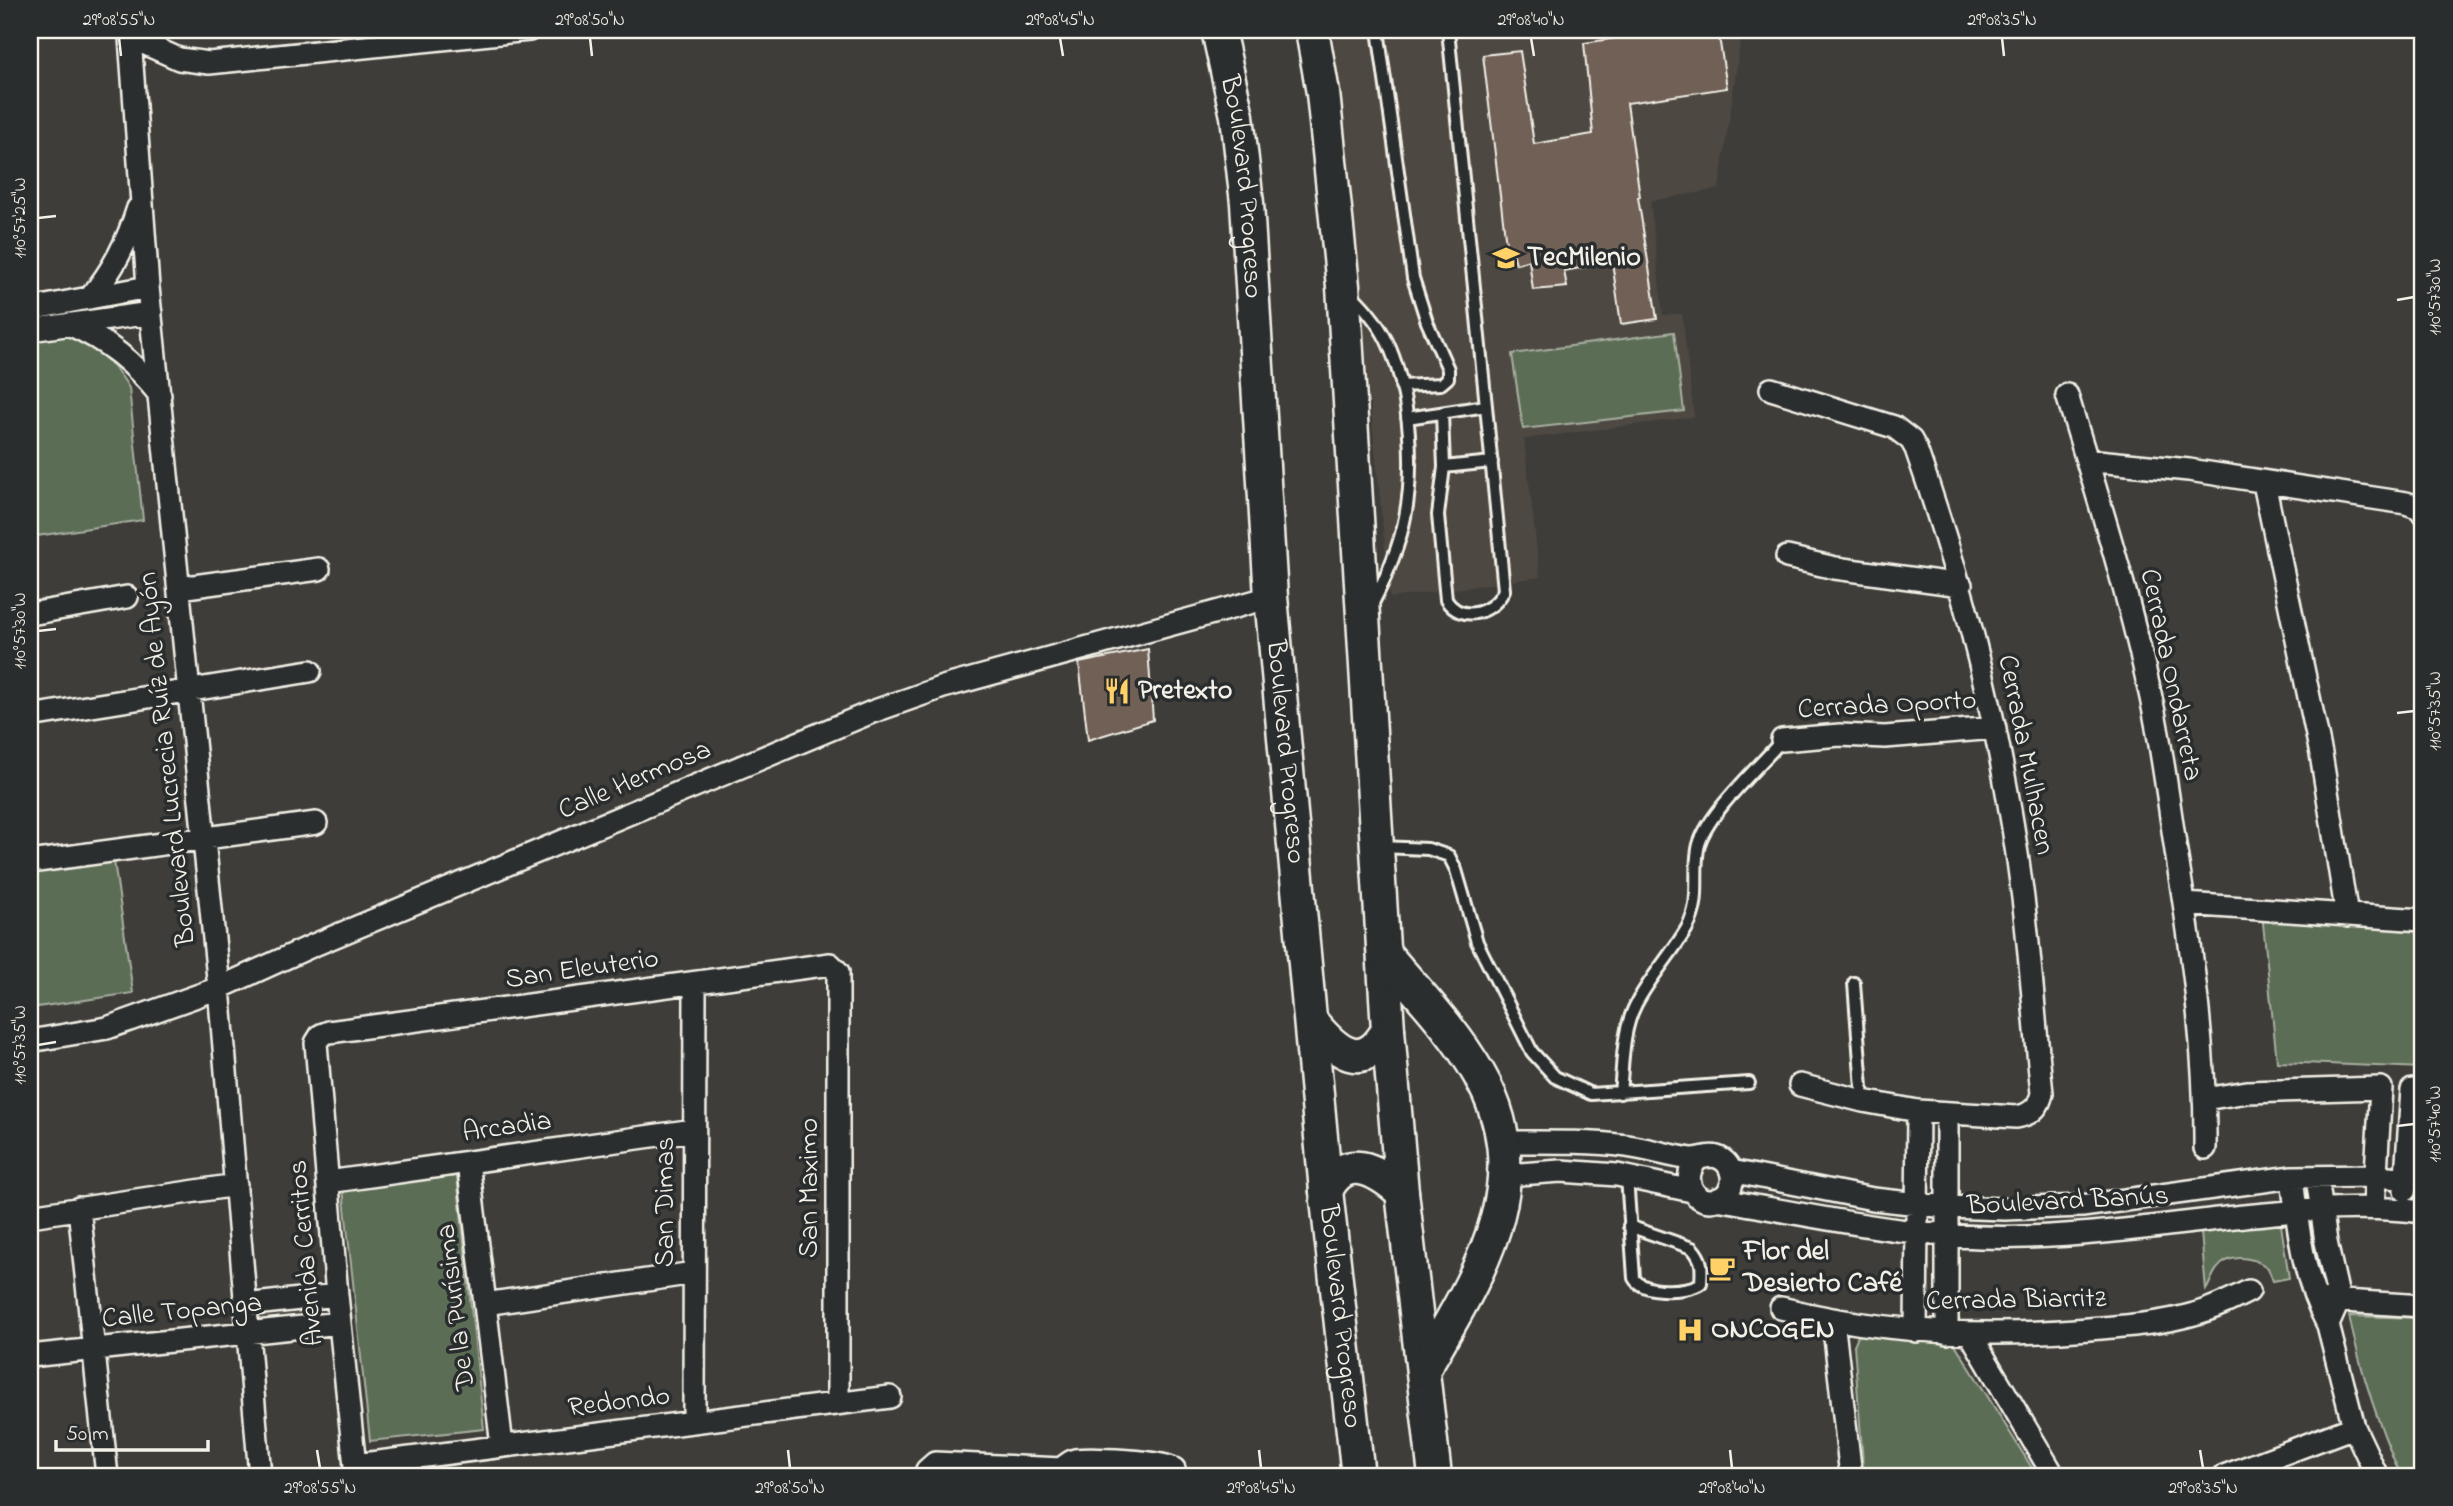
<svg xmlns="http://www.w3.org/2000/svg" width="2453" height="1506" font-family="'Indie Flower',sans-serif">
<style>
.built{fill:#4e4843}
.green{fill:#5c6d57;stroke:#a8afa0;stroke-width:2}
.building{fill:#706157;stroke:#f4f1e8;stroke-width:2}
.lines{fill:none;stroke-linecap:round;stroke-linejoin:round}
.lane-casing{stroke:#f4f1e8;stroke-width:16}
.street-casing{stroke:#f4f1e8;stroke-width:26}
.primary-casing{stroke:#f4f1e8;stroke-width:37}
.lane{stroke:#2a2d2e;stroke-width:10}
.street{stroke:#2a2d2e;stroke-width:21}
.primary{stroke:#2a2d2e;stroke-width:32}
.ticks{fill:none;stroke:#f4f1e8;stroke-width:2.5}
.labels{text-anchor:middle;dominant-baseline:central;stroke-width:7;stroke-linejoin:round;paint-order:stroke}
.street-label{font-size:28px;fill:#f4f1e8;stroke:#2a2d2e}
.poi-label{font-size:28px;font-weight:bold;fill:#f4f1e8;stroke:#2a2d2e;text-anchor:start}
.neatline{fill:none;stroke:#f4f1e8;stroke-width:2.5}
.ticks-label{font-size:18px;text-anchor:middle;fill:#f4f1e8}
</style>
<rect width="100%" height="100%" fill="#3f3d3a"/>
<filter id="ink" filterUnits="userSpaceOnUse"><feTurbulence type="fractalNoise" baseFrequency=".0143" numOctaves="2"/><feDisplacementMap in="SourceGraphic" scale="14" xChannelSelector="R" yChannelSelector="G"/><feConvolveMatrix kernelMatrix="1 2 1 2 8 2 1 2 1" color-interpolation-filters="sRGB"/></filter>
<g filter="url(#ink)">
<path class="built" d="M1333,30H1742L1719,189L1650,201L1663,315L1682,314L1694,417L1524,439L1540,577L1390,598Z"/>
<path class="green" d="M1674,332L1684,411L1523,429L1512,354Z
M39,336C49,336 59,335 68,337C94,342 116,366 129,388L143,520L30,537V338Z
M114,861L133,993L30,1008V873Z
M2262,913L2423,924V1068L2277,1062Z
M457,1176L484,1429L370,1441L343,1189Z
M2280,1218L2289,1278L2273,1281L2268,1268C2254,1257 2229,1252 2217,1269C2212,1275 2210,1284 2206,1290L2201,1232Z
M2349,1316L2423,1318V1476H2401C2378,1425 2361,1372 2349,1316Z
M1870,1334L1955,1344L2037,1476H1864L1854,1345L1858,1336Z"/>
<path class="building" d="M1669,30H1718L1727,88L1627,103L1640,197H1638L1657,319L1621,324L1612,262L1564,271L1567,287L1533,290L1529,260L1516,264L1513,252L1507,253L1483,55L1520,51L1534,144L1593,134L1584,43Z
M1148,649L1153,720L1088,740L1079,663Z"/>
<g class="lines">
<g class="lane-casing">
<path id="lane" d="M1378,30L1413,278L1427,322L1448,369V378L1441,384L1401,386
M1350,293C1367,309 1381,326 1390,348C1410,396 1415,467 1405,517C1399,549 1386,578 1371,607
M1442,413L1444,467L1438,515L1446,600C1462,624 1494,613 1504,590L1486,406
M1407,418L1486,406L1448,30
M1444,467L1492,462
M1381,847L1428,849L1449,856L1456,870L1477,942L1532,1052L1555,1077L1591,1094L1749,1083
M1854,983L1863,1101
M1620,1093C1623,1064 1622,1030 1636,1004C1650,977 1672,954 1687,928C1702,900 1693,878 1698,849C1703,817 1760,766 1782,740
M1627,1177L1634,1278C1642,1294 1688,1293 1701,1283C1702,1268 1703,1260 1692,1248L1629,1226"/>
</g>
<g class="street-casing">
<path id="street" d="M127,30L130,37L179,59L209,63L529,30
M130,37L148,287L219,988L260,1476
M90,298C113,270 127,243 138,208
M30,309L148,287
M69,324C108,341 133,362 160,395
M30,330L151,313
M1771,389L1894,427L1911,440L1916,449C1967,594 2004,745 2023,898C2031,962 2035,1028 2042,1093C2039,1108 2030,1115 2016,1117L1918,1111L1863,1101L1800,1085
M2067,395C2099,500 2132,605 2154,712C2164,762 2170,813 2178,864C2193,958 2206,1053 2205,1148
M2087,460L2189,470L2406,503L2420,508L2423,513
M2264,483L2321,754L2347,916
M1787,557L1835,568L1961,585
M179,588L319,569
M30,614L127,597
M30,716L310,671
M1782,740L1840,735L1885,737L1995,728
M30,862L316,823
M2185,904L2423,920
M30,1041L107,1028L219,988L314,945L872,712L943,687L1271,597
M2205,1099L2247,1092L2381,1088L2374,1207
M1504,1142C1545,1142 1587,1141 1627,1146C1649,1149 1669,1156 1691,1159C1700,1160 1707,1154 1717,1157C1733,1162 1738,1185 1724,1196C1700,1213 1677,1182 1697,1160
M468,1162L502,1446
M1731,1171L1873,1199L1947,1207L2005,1209L2082,1206L2292,1177L2377,1176L2423,1180
M1505,1175L1561,1171L1617,1175L1692,1191
M2292,1177C2298,1229 2303,1279 2328,1325L2339,1300L2326,1242L2317,1177
M328,1182L694,1130
M2405,1190L2412,1090L2423,1091
M1717,1199C1821,1217 1922,1241 2027,1237C2099,1235 2172,1224 2244,1216C2305,1210 2361,1204 2423,1212
M79,1208L107,1476
M30,1216L236,1185
M2328,1300L2423,1306
M485,1304L694,1273
M245,1305L337,1295
M1781,1308C1882,1333 1984,1338 2089,1329C2124,1326 2160,1324 2194,1314C2213,1309 2231,1300 2249,1291
M1833,1320L1851,1476
M2328,1325L2354,1427L2377,1476
M1916,1331L1918,1111
M1947,1333V1114
M1971,1335L2054,1476
M30,1356L340,1323
M694,1422L695,983
M355,1465L890,1397
M356,1476L337,1295L316,1043L321,1035L329,1032L830,964L838,972V1403
M927,1476V1470L935,1463L1061,1469C1065,1466 1070,1461 1075,1460C1090,1458 1164,1461 1174,1469
M2224,1476L2354,1427"/>
</g>
<g class="primary-casing">
<g id="primary">
<path id="s1" d="M1218,30L1237,116L1247,203L1271,597L1326,1191L1358,1476"/>
<path d="M1312,30L1323,93L1343,286L1388,1030L1402,1192L1435,1476"/>
<path d="M1384,953C1417,992 1454,1030 1479,1074C1541,1182 1477,1276 1423,1370"/>
<path d="M1311,1021C1336,1052 1363,1075 1388,1030"/>
<path d="M1326,1191C1345,1151 1377,1170 1402,1192"/>
</g>
</g>
<use href="#lane" class="lane"/>
<use href="#street" class="street"/>
<use href="#primary" class="primary"/>
</g>
</g>
<path class="ticks" d="M119,38L121,56M590,38L592,56M1060,38L1063,56M1531,38L1534,56M2002,38L2004,56M38,218L56,216M2397,300L2414,297M38,631L56,629M2397,713L2414,711M38,1045L56,1042M2397,1126L2414,1124M317,1450L320,1468M788,1450L790,1468M1259,1450L1261,1468M1730,1450L1732,1468M2200,1450L2203,1468"/>
<defs>
<g id="university-bare" transform="scale(2.1)"><path d="M0-5L7-2L0 1L-7-2ZM-4 1L0 2.5L4 1V4Q0 6-4 4Z" fill="#ffd166" stroke="#2a2d2e" stroke-width="2.5" paint-order="stroke"/></g>
<g id="restaurant-bare" transform="scale(2.1)"><path d="M-5-6h1v4h1v-4h1v4h1v-4h1v5L-1.5 .5V6h-2V.5L-5-1ZM5-6V6H3V1.5H1.5Q1.5-4 5-6Z" fill="#ffd166" stroke="#2a2d2e" stroke-width="2.5" paint-order="stroke"/></g>
<g id="cafe-bare" transform="scale(2.1)"><path d="M-5.5-4.5H6V0H3Q3 3.5 0 3.5H-2.5Q-5.5 3.5-5.5 0ZM3-3.2v2h1.7v-2ZM-6 4.5H4V6H-6Z" fill="#ffd166" stroke="#2a2d2e" stroke-width="2.5" paint-order="stroke"/></g>
<g id="hospital-bare" transform="scale(2.1)"><path d="M-5-5h3v3.5h4V-5h3V5h-3V1.5h-4V5h-3Z" fill="#ffd166" stroke="#2a2d2e" stroke-width="2.5" paint-order="stroke"/></g>
</defs>
<g fill-rule="evenodd">
<use href="#university-bare" x="1506" y="258"/>
<use href="#restaurant-bare" x="1117" y="691"/>
<use href="#cafe-bare" x="1722" y="1268"/>
<use href="#hospital-bare" x="1690" y="1330"/>
</g>
<g class="labels">
<g class="street-label">
<text stroke="none"><textPath href="#s1" startOffset="159">Boulevard Progreso</textPath></text>
<text transform="translate(2170 675) rotate(78)">Cerrada Ondarreta</text>
<text transform="translate(1887 706) rotate(-3)">Cerrada Oporto</text>
<text stroke="none"><textPath href="#s1" startOffset="726">Boulevard Progreso</textPath></text>
<text transform="translate(2025 755) rotate(79)">Cerrada Mulhacen</text>
<text transform="translate(168 759) rotate(-96)">Boulevard Lucrecia Ruíz de Ayón</text>
<text transform="translate(635 781) rotate(-23)">Calle Hermosa</text>
<text transform="translate(582 970) rotate(-8)">San Eleuterio</text>
<text transform="translate(507 1128) rotate(-8)">Arcadia</text>
<text transform="translate(810 1188) rotate(-90)">San Maximo</text>
<text transform="translate(666 1202) rotate(-90)">San Dimas</text>
<text transform="translate(2068 1202) rotate(-3)">Boulevard Banús</text>
<text transform="translate(307 1253) rotate(-95)">Avenida Cerritos</text>
<text transform="translate(2016 1301) rotate(-1)">Cerrada Biarritz</text>
<text transform="translate(457 1307) rotate(-97)">De la Purísima</text>
<text transform="translate(182 1312) rotate(-6)">Calle Topanga</text>
<text stroke="none"><textPath href="#s1" startOffset="1293">Boulevard Progreso</textPath></text>
<text transform="translate(619 1403) rotate(-7)">Redondo</text>
</g>
<g class="poi-label">
<text x="1527" y="258">TecMilenio</text>
<text x="1138" y="691">Pretexto</text>
<text x="1743" y="1252">Flor del<tspan x="1743" dy="32">Desierto Café</tspan></text>
<text x="1711" y="1330">ONCOGEN</text>
</g>
</g>
<rect width="2453" height="1506" fill="none" stroke="#2a2d2e" stroke-width="77"/>
<path d="M56 1440v10h152v-10" fill="none" stroke="#f4f1e8" stroke-width="3.5"/>
<text x="66" y="1440" font-size="21" fill="#f4f1e8" stroke="#2a2d2e" stroke-width="5" paint-order="stroke">50 m</text>
<rect x="38" y="38" width="2376" height="1430" class="neatline"/>
<g class="ticks-label">
<text x="119" y="25">29°08'55"N</text>
<text x="590" y="25">29°08'50"N</text>
<text x="1060" y="25">29°08'45"N</text>
<text x="1531" y="25">29°08'40"N</text>
<text x="2002" y="25">29°08'35"N</text>
<text transform="translate(19 218) rotate(-90)" y="6">110°57'25"W</text>
<text transform="translate(2434 297) rotate(-90)" y="6">110°57'30"W</text>
<text transform="translate(19 631) rotate(-90)" y="6">110°57'30"W</text>
<text transform="translate(2434 711) rotate(-90)" y="6">110°57'35"W</text>
<text transform="translate(19 1045) rotate(-90)" y="6">110°57'35"W</text>
<text transform="translate(2434 1124) rotate(-90)" y="6">110°57'40"W</text>
<text x="320" y="1493">29°08'55"N</text>
<text x="790" y="1493">29°08'50"N</text>
<text x="1261" y="1493">29°08'45"N</text>
<text x="1732" y="1493">29°08'40"N</text>
<text x="2203" y="1493">29°08'35"N</text>
</g>
</svg>
